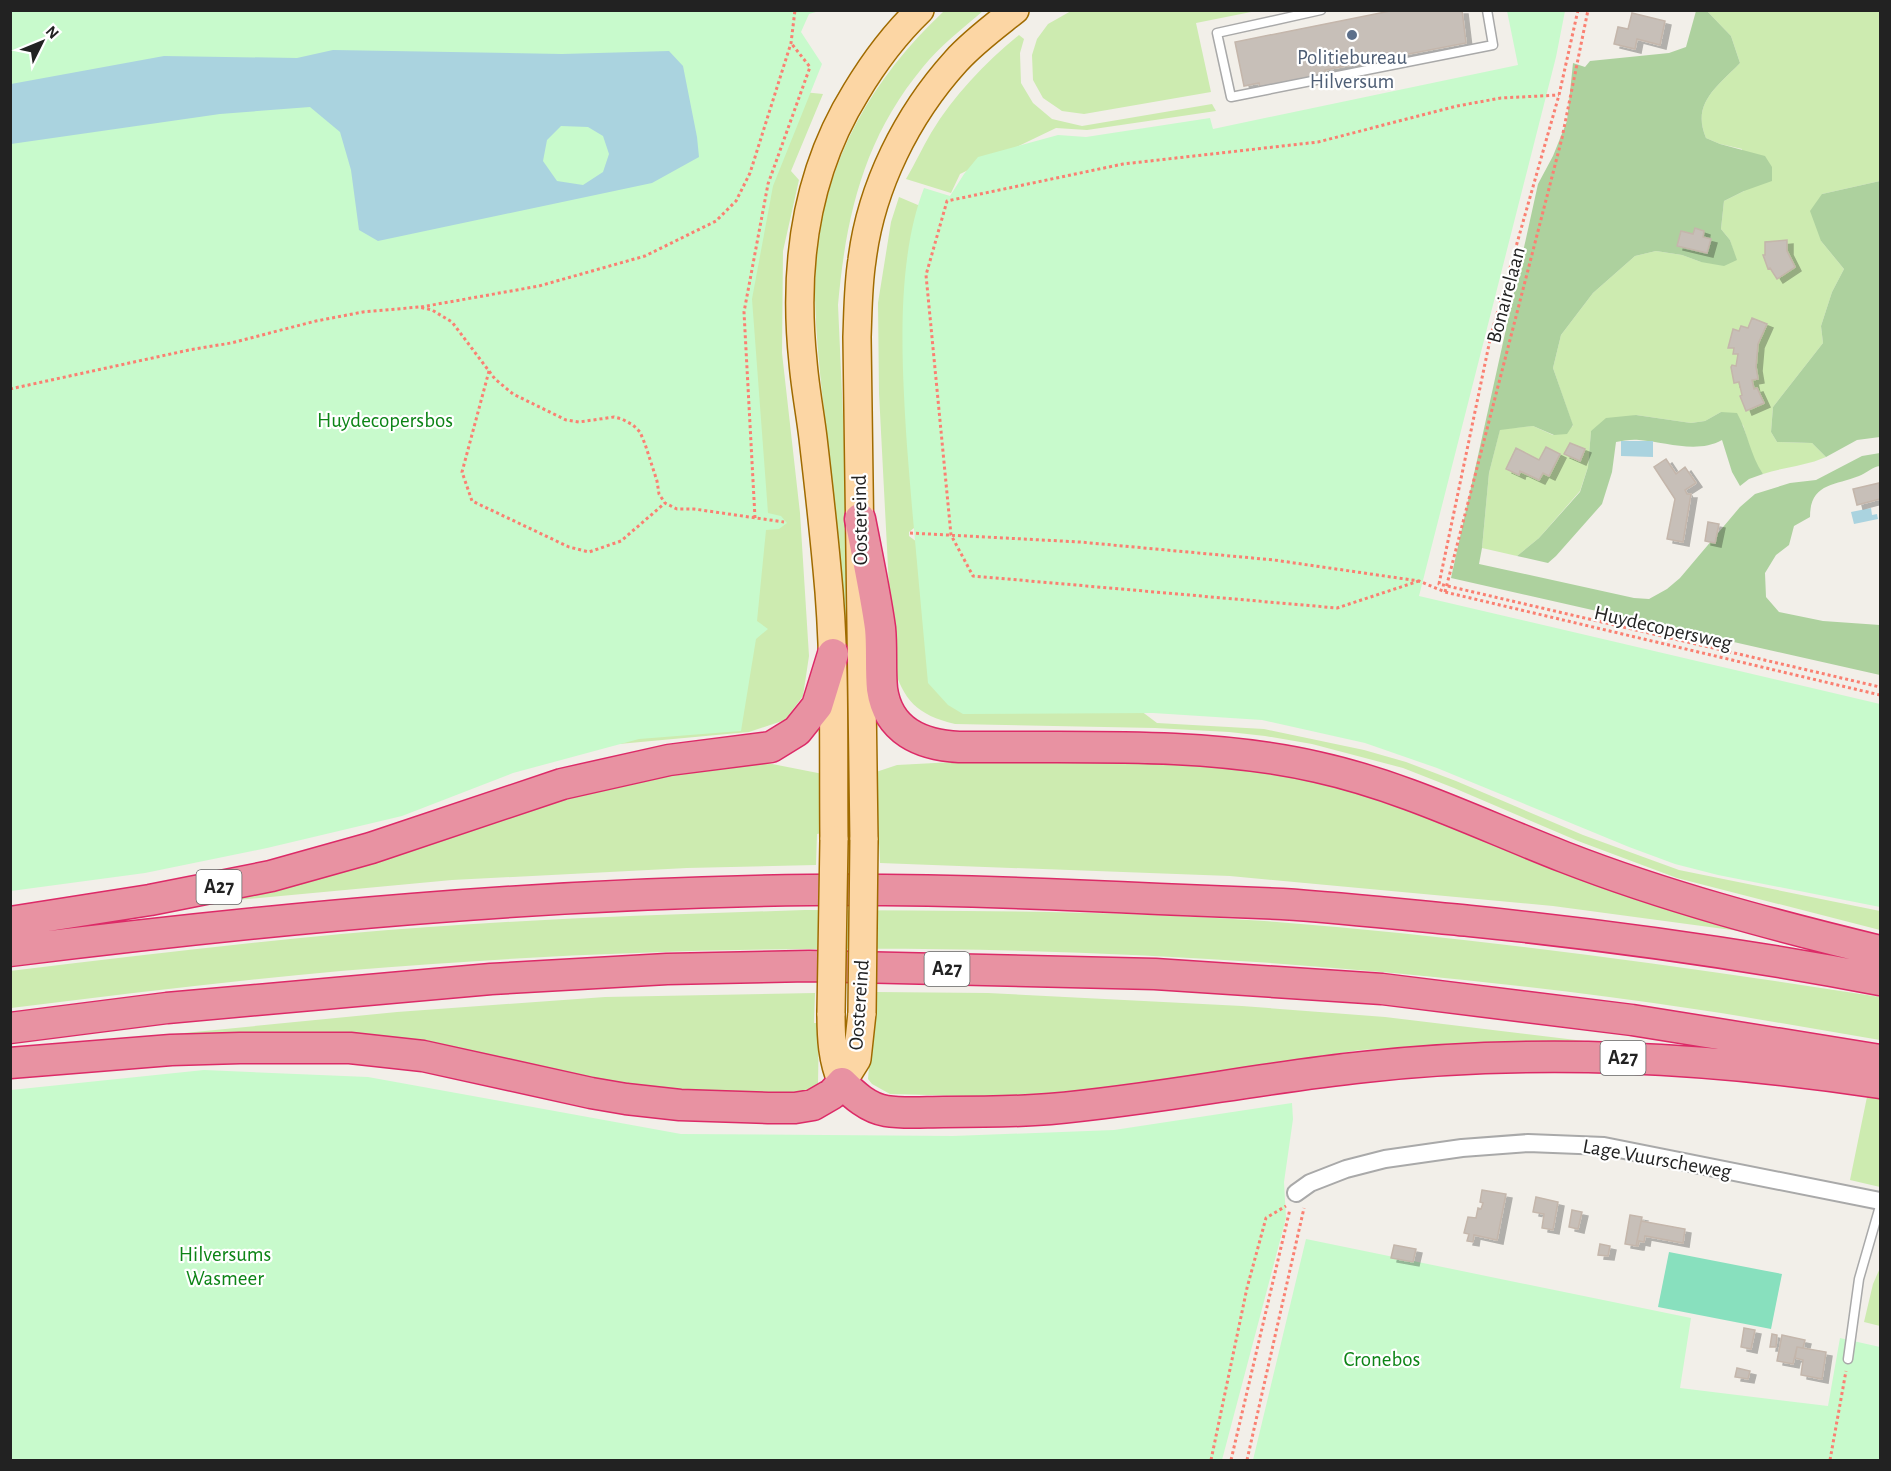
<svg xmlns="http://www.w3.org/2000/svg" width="1891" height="1471" font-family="'Alegreya Sans',sans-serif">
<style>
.grass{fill:#cdebb0}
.forest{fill:#add19e}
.park{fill:#c8facc}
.pitch{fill:#88e0be}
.water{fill:#aad3df;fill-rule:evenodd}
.building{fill:#c7bfb8;stroke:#c4b6ab;stroke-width:1.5;filter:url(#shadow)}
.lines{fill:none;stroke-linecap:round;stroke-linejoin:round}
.lane-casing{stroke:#a9a9a9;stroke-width:11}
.street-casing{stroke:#a9a9a9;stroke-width:20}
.primary-casing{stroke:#a06b00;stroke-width:30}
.highway-casing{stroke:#dc2a67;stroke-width:33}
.path{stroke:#fa8072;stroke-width:3;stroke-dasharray:3 3;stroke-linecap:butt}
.lane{stroke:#fff;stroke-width:8}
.street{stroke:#fff;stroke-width:16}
.primary{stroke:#fcd6a4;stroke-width:27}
.highway{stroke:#e892a2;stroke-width:30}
.primary-bridge-casing{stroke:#a06b00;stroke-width:30;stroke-linecap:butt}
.primary-bridge{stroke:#fcd6a4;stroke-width:27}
.service-dot{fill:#5c6f8a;stroke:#fff;stroke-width:2}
.labels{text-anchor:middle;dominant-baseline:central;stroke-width:4.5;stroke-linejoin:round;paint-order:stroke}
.shield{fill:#fff;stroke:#646464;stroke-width:1.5}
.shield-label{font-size:20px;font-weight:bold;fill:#222}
.service-label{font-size:21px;fill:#4e5e75;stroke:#fff}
.street-label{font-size:21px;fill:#222;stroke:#fff}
.park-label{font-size:21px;fill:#0c8416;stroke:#fff}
</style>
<defs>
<filter id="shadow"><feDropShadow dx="6" dy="4" stdDeviation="0" flood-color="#0004"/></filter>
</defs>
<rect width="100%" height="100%" fill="#f2efe9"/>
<path class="grass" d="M944,11H983C963,28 940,46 923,67C864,138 846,215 838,305L852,616V754H844C841,672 840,590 834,508C829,439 817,370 815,300C813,183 861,89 944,11Z
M1071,11V10L1256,11L1196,23L1211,92L1084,114L1062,111L1043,98L1033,80L1032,55L1037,39L1048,24Z
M1707,11H1880V181L1822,194L1821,241L1844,269L1832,292L1821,326L1823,343L1773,407L1771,432L1777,442L1812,443L1826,457C1806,466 1784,467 1763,474L1754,462L1743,425L1721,412L1705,421L1691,423L1636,415L1591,431L1588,467L1580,491L1539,538L1517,556L1482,548L1489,473L1500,429L1533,426L1553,435L1573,426L1553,368L1561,335L1593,293L1635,256L1656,251L1682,255L1701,262L1736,260L1730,240L1721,229L1724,201L1744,191L1742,149L1720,144L1706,138C1691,103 1718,86 1740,63L1731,36Z
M1019,35L1024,39L1020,53L1021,83L1033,103L1052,119L1082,126L1212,104L1216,111L1087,130L1056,128L960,174L951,193L906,179C915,164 922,148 931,133C954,95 985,63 1019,35Z
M793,91L823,94L791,171L799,180L783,251L782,353L800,513L809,656L803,696L785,720L749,732L619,744Z
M899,197L925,208L914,528L909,532V536L1157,723L1264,729L1364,750L1406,762L1456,781L1583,835L1679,870L1880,911V930L1677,878L1578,841L1454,788L1403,768L1312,744L1265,736L1229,732L1155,728L955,724C917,715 903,700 893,664L879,393L878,303L891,222Z
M988,756L1214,763L1351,786L1754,933L1553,906L1230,876L880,863L876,772L897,765L954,762Z
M757,761L823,774L822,833L817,834L816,865L687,868L452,880L183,905L564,791Z
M805,910C962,911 1120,910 1277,922C1479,938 1680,966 1880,997V1040C1818,1030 1756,1018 1694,1009C1402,966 1105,946 810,949C684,950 558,955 433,964C292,973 151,991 11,1008L10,971C150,954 289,937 429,927C554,918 680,914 805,910Z
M876,992L988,993L1242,1006L1385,1017L1667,1051L1516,1049L1441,1045L1360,1050L1124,1087L1007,1097L890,1094L872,1084L868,1079L873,1019L876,1018Z
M815,993L814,1023H819L818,1084L816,1087L796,1095L687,1094L524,1068L82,1043L397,1012L605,997Z
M1868,1092L1880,1095V1187L1850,1180Z
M1880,1268V1326L1864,1322L1873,1284Z"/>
<path class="forest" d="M1696,11H1707L1731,36L1740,63C1718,86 1691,103 1706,138L1720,144L1765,156L1772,167V181L1744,191L1724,201L1721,229L1730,240L1737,260L1724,266L1701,262L1682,255L1656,251L1635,256L1593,293L1561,335L1553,368L1573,425L1567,434L1554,435L1533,426L1500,430L1489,473L1482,548L1479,564L1634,598L1649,599L1667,589L1680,578L1740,507L1755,494L1790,483L1816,480L1862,456L1880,453V466C1872,467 1867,473 1859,476C1834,486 1810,483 1810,517L1794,526L1789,545L1776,555L1765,573L1766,597L1779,612L1823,621L1880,625V675L1451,578L1538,184L1553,156L1567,121L1573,63L1585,67L1590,61L1669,53L1686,47Z
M1880,181V437L1857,440L1826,457L1812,443L1777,442L1771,432L1773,407L1823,343L1821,326L1832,292L1844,269L1821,241L1810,211L1822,194Z
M1721,412L1737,413C1748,433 1750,455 1763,474L1749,479L1740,486L1732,472L1722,440C1697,454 1666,442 1639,440C1631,439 1623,441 1616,442L1612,472L1602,504L1556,556L1548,563L1517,556L1539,538L1580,492L1588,467L1591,431L1606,418L1636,415L1691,423L1705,421Z"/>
<path class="park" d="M10,11H819L809,14L801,32L822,64L773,186L752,299L768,513L781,516L787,523L779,529L766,530L757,621L768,629L756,639L741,731L639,739L513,773L402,816L267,848L145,873L11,891Z
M1507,11H1565L1556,57L1419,596L1880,704V907L1718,875L1675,864L1629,847L1437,768L1365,743L1262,720L1153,713L963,714L948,705L928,683C921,604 913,525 907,446C902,367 895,263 924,188L950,196L964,174L978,157L1058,135L1086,137L1210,118L1213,129L1518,65Z
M204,1070L368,1077L681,1134L953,1136L1114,1130L1292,1103L1293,1119L1284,1182L1286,1218L1222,1460H11V1090Z
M1306,1239L1691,1318L1680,1388L1828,1406L1840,1338L1880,1347V1460H1253Z"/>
<path class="pitch" d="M1669,1252L1782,1274L1771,1329L1658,1307Z"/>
<path class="water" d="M333,50L562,54L669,51L683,66L697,137L699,157L652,183L378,241L359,230L351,170L340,132L310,107L220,114L11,144V84L164,56L297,58ZM561,126L588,127L603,136L609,154L603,172L583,185L557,181L543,161L547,140Z
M1621,441H1653V457L1621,456Z
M1871,508L1872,515L1877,514L1878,519L1854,524L1851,512Z"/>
<path class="building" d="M1395,10H1462L1466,43L1325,70L1326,75L1260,88L1259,83L1244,86L1235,42Z
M1632,13L1665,21L1660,45L1637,39L1635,49L1614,44L1618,27L1628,29Z
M1695,228L1704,231L1703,237L1711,239L1707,253L1677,246L1681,231L1693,234Z
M1787,240V251L1795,267L1777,279L1770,268L1768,269L1763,255H1765V242Z
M1752,318L1767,324L1758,344L1756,367L1758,379L1752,380L1754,389L1757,388L1764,403L1746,411L1740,396L1742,395L1739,382L1734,383L1731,367L1732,365L1736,366L1738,354H1733L1734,348H1728L1733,329L1739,331L1741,326L1748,328Z
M1570,443L1585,449L1580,461L1564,454Z
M1546,447L1560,454L1549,476L1543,473L1539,480L1520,471L1519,475L1506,469L1516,448L1539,460Z
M1666,459L1676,474L1685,467L1696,483L1685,490L1687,494H1691L1683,542L1667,539L1675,499L1654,467Z
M1879,483L1880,499L1857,505L1853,489Z
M1708,522L1719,524L1715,543L1705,541Z
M1482,1190L1506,1194L1497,1240L1474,1235L1473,1242L1467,1241L1469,1234L1464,1233L1468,1217L1476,1218L1478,1208L1481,1209L1483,1203L1480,1202Z
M1536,1197L1558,1202L1553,1230L1542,1228L1544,1214L1533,1212Z
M1572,1210L1582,1212L1578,1229L1569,1227Z
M1630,1215L1642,1217L1636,1246L1625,1244Z
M1641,1221L1685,1229L1683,1243L1645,1236L1644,1242L1639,1241L1638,1246H1636Z
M1600,1244L1610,1246L1608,1256L1598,1255Z
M1394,1245L1416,1249L1413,1262L1391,1258Z
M1744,1328L1755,1330L1751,1349L1741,1347Z
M1772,1334L1777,1335L1776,1347H1770Z
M1782,1335L1805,1340L1803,1348L1797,1347L1793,1364L1777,1361Z
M1797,1347L1826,1352L1822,1379L1801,1375L1803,1360L1795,1358Z
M1737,1368L1750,1371L1748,1379L1735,1377Z"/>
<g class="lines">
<g class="lane-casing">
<path id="lane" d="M1321,10L1217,33L1231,97L1493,45L1487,10
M1848,1359L1859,1279L1880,1206"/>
</g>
<g class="street-casing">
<path id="street" d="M1296,1193L1310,1183L1346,1169L1385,1159L1462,1148L1528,1143L1604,1146L1880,1201"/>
</g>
<g class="primary-casing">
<path id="primary" d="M834,840C833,750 836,659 827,569C823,525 818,481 813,438C810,413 805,387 803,362C793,267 805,174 856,92C874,62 895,34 920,10
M864,840L857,337C858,311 858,285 862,260C871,187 907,115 956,61C973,42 995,26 1015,10
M831,1013C831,1038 832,1060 842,1083
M842,1083L857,1059L862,1013"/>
</g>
<g class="highway-casing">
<path id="highway" d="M860,519C867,555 875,592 880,628C882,648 880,669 882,689C888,731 921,745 959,747C1074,748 1205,741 1317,767C1403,786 1482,825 1564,857C1667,897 1773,925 1880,951
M10,922L150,900L271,876L371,848L562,784L669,760L771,747L797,731L817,706L833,654
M10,951C275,918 543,893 810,890C926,889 1043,893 1159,899C1200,901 1241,902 1282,904C1344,908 1407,915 1470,921C1607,935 1745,954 1880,980
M10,1028L167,1008L491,979L667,969L809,966L1155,974L1382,989L1632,1020L1880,1060
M10,1063L171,1050L240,1048H350L423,1056L591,1093L626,1099L680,1105L768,1108H795L813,1105L832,1094L842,1083C854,1095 868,1108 886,1111C904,1114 925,1112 944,1112C979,1112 1014,1112 1050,1109C1155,1100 1259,1078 1364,1067C1539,1048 1707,1057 1880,1083"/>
</g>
<path class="path" d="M1578,10L1559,95L1491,335L1439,584L1880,687
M421,307L539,286L645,256L716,221L736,201L750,173L791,43L795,10
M489,371L462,472L472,501L569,547L589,552L621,541L665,503
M10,389L189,350L231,343L316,321L363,312L419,307L432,310L452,322L495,379L513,394L566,420L579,422L614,417L622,419L633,425L640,432L645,444L657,481L659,494L665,503L677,509H694L784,522
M755,518L744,312L768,184L810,67L791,43
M910,533L1080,542L1274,560L1419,581L1445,592L1880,695
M1419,581L1337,608L973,576L951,535L926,275L947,201L1123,164L1318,142L1457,106L1501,98L1559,95
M1445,592L1562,138L1588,10
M1211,1460L1247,1288L1266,1218L1286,1206
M1231,1460L1290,1209
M1247,1460L1304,1208
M1830,1460L1846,1371"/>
<use href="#lane" class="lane"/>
<use href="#street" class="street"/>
<use href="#primary" class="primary"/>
<use href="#highway" class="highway"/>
<g class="primary-bridge-casing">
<path id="primary-bridge" d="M831,1013L834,840
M862,1013L864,840"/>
</g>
<use href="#primary-bridge" class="primary-bridge"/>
</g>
<circle class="service-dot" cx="1352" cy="35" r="6"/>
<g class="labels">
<g class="shield">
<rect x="196.5" y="870" width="45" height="34" rx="4.5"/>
<rect x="924.5" y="952" width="45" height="34" rx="4.5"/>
<rect x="1600.5" y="1041" width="45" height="34" rx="4.5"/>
</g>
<g class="shield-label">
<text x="219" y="887">A27</text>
<text x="947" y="969">A27</text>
<text x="1623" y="1058">A27</text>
</g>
<g class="service-label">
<text x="1352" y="57">Politiebureau<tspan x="1352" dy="24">Hilversum</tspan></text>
</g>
<g class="street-label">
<text transform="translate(1506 295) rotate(-75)">Bonairelaan</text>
<text transform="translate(860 520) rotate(-91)">Oostereind</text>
<text transform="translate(1663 628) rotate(13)">Huydecopersweg</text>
<text transform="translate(859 1005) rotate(-86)">Oostereind</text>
<text transform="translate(1657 1159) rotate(10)">Lage Vuurscheweg</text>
</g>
<g class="park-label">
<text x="385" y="420">Huydecopersbos</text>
<text x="225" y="1254">Hilversums<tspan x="225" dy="24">Wasmeer</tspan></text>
<text x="1382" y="1359">Cronebos</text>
</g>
</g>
<rect width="1891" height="1471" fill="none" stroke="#222222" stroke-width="24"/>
<g transform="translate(42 42) rotate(47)" stroke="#ffffff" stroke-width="4.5" paint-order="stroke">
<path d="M0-4.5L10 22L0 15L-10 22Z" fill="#222222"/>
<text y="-9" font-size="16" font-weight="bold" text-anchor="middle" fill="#222222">N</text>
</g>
</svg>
